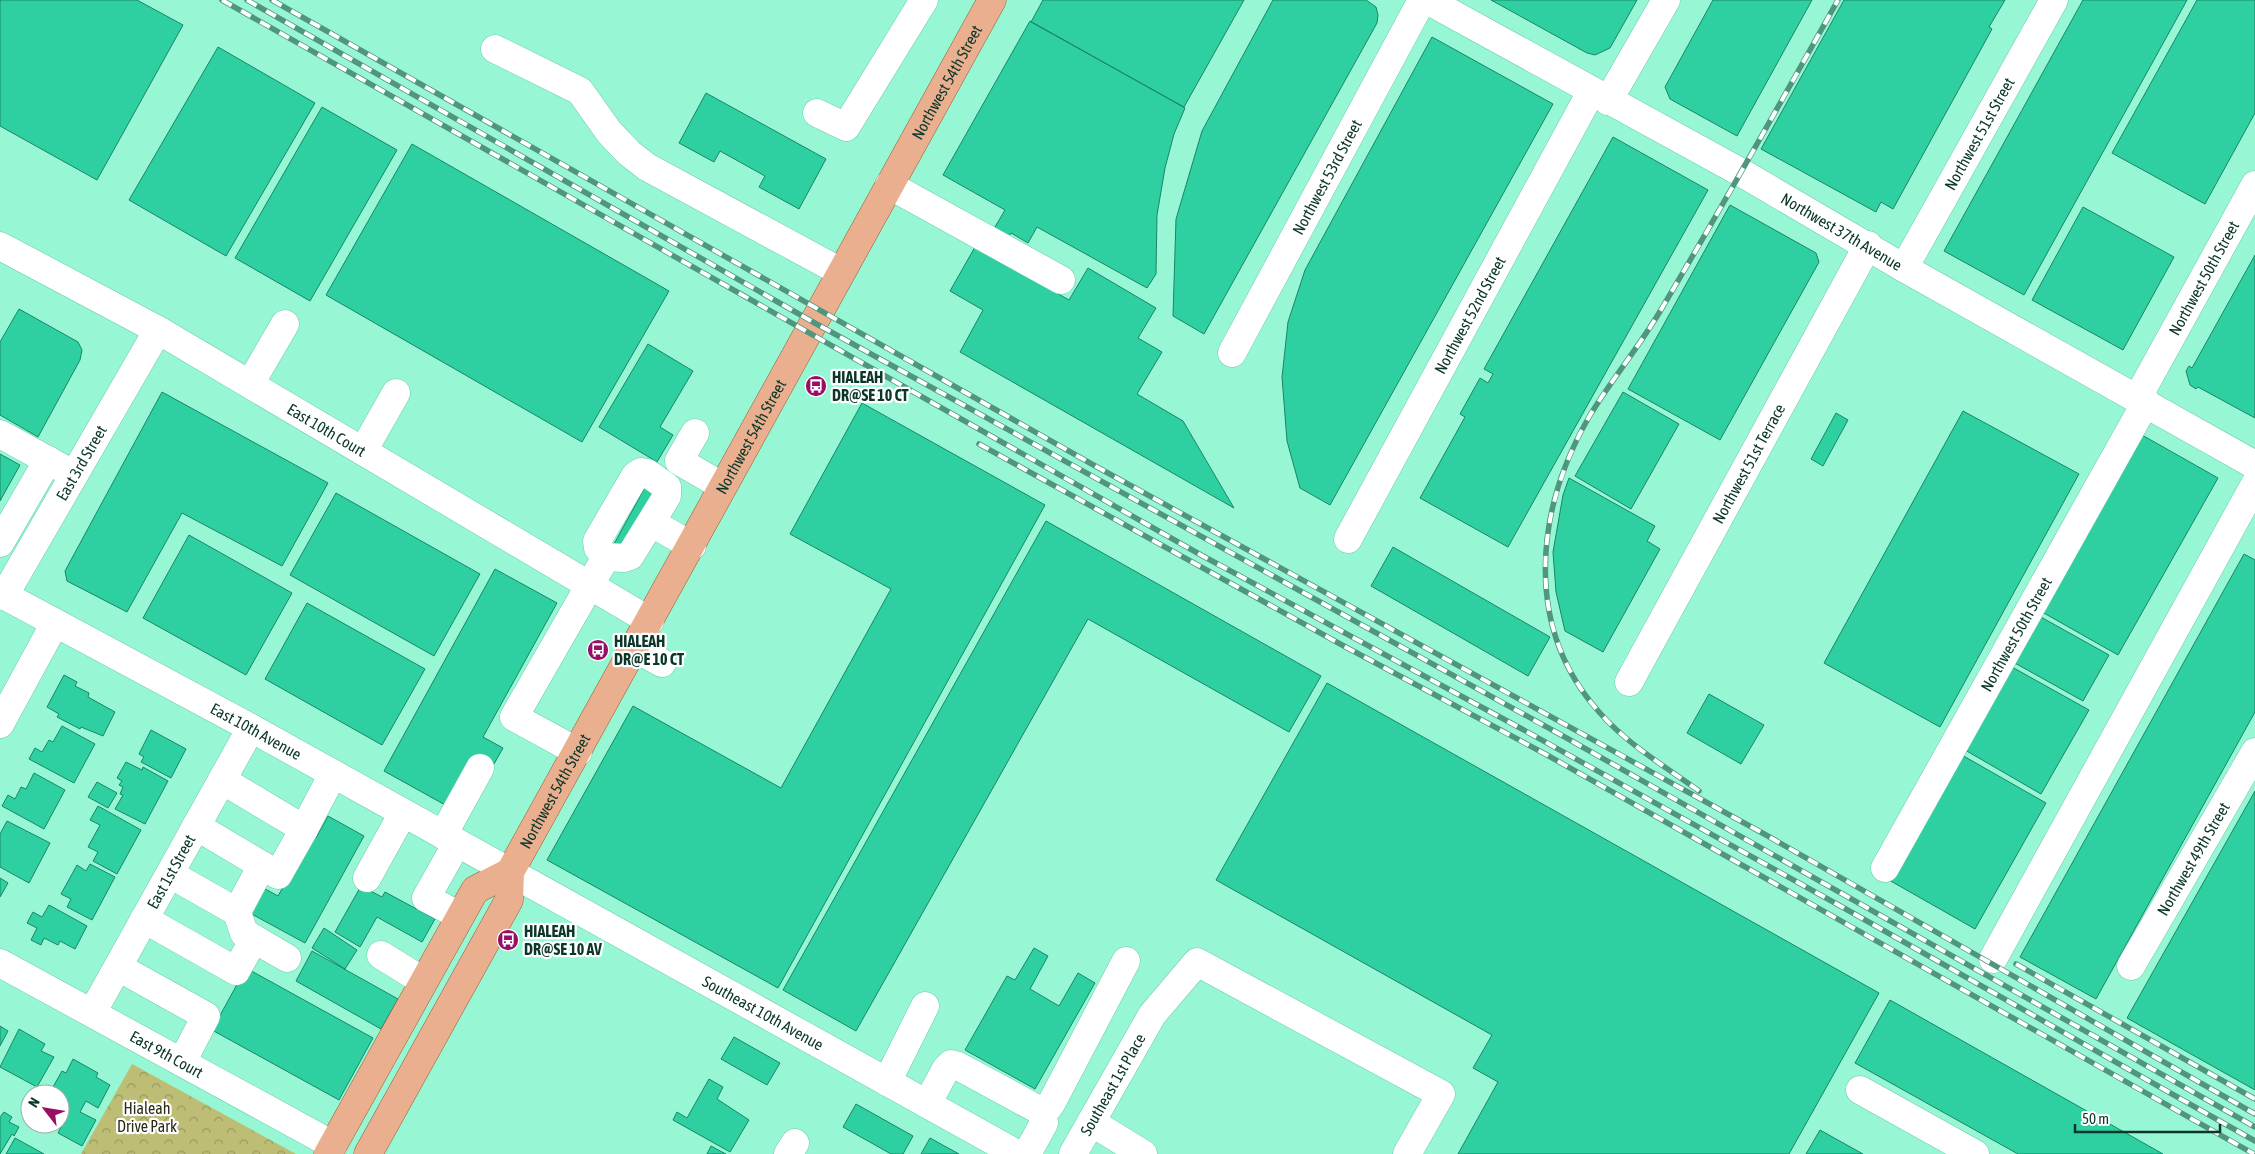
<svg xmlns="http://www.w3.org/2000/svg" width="2255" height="1154" font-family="'Asap Condensed',sans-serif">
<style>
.park{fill:url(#park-crowns)}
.building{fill:#2ed0a2;stroke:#198567}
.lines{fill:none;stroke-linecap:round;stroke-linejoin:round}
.minor-casing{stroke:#6cccaa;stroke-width:29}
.major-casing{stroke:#936239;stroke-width:29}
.minor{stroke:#fff;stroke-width:28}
.major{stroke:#eaaf8e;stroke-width:28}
.rail-casing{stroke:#50957d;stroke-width:5.5}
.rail{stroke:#fff;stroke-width:4;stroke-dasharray:11;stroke-linecap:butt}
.labels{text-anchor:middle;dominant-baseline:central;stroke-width:4.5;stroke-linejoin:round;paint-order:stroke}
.street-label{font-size:16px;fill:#0b3629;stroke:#fff}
.poi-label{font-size:16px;font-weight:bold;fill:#0b3629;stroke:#fff;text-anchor:start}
.park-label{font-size:16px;fill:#2b2b16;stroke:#fff}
</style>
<defs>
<pattern id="park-crowns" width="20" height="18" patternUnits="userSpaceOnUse" patternTransform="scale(1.25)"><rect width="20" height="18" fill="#bdbd75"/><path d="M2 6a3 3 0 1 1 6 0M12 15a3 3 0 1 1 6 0" fill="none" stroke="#989a60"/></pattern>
</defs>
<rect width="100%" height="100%" fill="#97f7d4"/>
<path class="park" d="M132,1064L296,1154H81Z"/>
<path class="building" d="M0,0H137L183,25L97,180L0,126Z
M1043,0H1244L1184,107L1031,22Z
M1273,0H1366L1376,7L1378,15L1377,23L1204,334L1173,316L1176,219L1202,131Z
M1491,0H1637L1610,48L1595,55L1587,53Z
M1713,0H1812L1737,136L1670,99L1665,87Z
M1844,0H2005L1989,27L1992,29L1893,209L1881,202L1876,212L1761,149Z
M2083,0H2187L2024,295L1944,251Z
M2197,0H2255V113L2205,204L2112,153Z
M1030,21L1185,108L1174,134L1165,168L1157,215L1156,274L1147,288L1037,227L1028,243L1011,233L1006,241L992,232L1005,210L943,175Z
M1432,37L1553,104L1330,505L1300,488L1287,441L1282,377L1288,322L1305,270Z
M218,47L315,103L226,256L129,200Z
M706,93L826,159L799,209L759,187L765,176L720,151L714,162L679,143Z
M322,107L397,150L310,301L235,258Z
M1613,137L1708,190L1508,547L1420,498L1465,417L1460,414L1480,378L1488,383L1493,374L1484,369Z
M412,144L669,291L582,442L326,295Z
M1730,205L1816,253L1819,262L1720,440L1628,389Z
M2083,207L2174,257L2123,350L2032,300Z
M975,247L1069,300L1088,268L1156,308L1138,338L1162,352L1137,394L1183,421L1234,508L960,352L983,310L950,291Z
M2255,255V418L2198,387L2196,389L2190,385L2186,371L2189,366L2192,368Z
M19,309L78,342L82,350L80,360L38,437L0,415V342Z
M648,344L693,371L660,427L673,435L657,462L599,427Z
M162,392L328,483L282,566L182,513L127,612L67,581L65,571Z
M1623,392L1679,424L1631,509L1575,476Z
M862,403L1045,505L778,988L547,860L633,706L781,788L891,589L790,534Z
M1963,411L2079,474L1940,727L1824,663Z
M1836,413L1848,420L1823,466L1811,459Z
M2142,435L2218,478L2118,655L2042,612Z
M0,454L20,465L0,501Z
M1569,478L1655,526L1647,541L1660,549L1603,652L1565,631L1556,592L1553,552L1563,495Z
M649,480L664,488L628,552L614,544Z
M336,493L480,574L434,656L290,575Z
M1046,521L1321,676L1289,732L1088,619L856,1031L783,990Z
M189,535L292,593L246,675L143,618Z
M1393,547L1550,637L1528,676L1371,586Z
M2244,554L2255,560V712L2096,999L2020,957Z
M495,569L557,603L483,737L503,748L494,764L476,754L447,806L384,771Z
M307,603L425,669L382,745L265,679Z
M2039,616L2109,655L2083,701L2013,662Z
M2012,667L2089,710L2041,794L1965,750Z
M64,675L77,682L75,686L89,693L88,697L115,712L103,736L81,727L80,729L57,717L59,714L47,707Z
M1327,683L1879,993L1789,1154H1458L1498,1082L1473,1068L1492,1035L1216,880Z
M1709,694L1764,725L1741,764L1687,733Z
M62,726L95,744L74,783L29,759L35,748L42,752L49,740L53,742Z
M151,730L186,749L171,778L141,762L144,757L139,754Z
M1960,754L2046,803L1975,929L1889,880Z
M126,762L142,770L143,767L168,781L145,824L115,809L123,795L120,794L123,787L119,785L122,781L117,778Z
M34,773L65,790L44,829L2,806L8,795L15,799L21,787L26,789Z
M97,782L117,793L108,808L88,797Z
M2255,791V1090L2127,1018Z
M98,806L141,830L117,874L93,861L98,852L88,847L100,825L90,820Z
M328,816L364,836L305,943L246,911L260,886L278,896L312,836L316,838Z
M7,821L50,843L29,883L0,867V834Z
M90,864L115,877L92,920L67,907L71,899L61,894L77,865L86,871Z
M0,878L8,883L0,897Z
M361,886L382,897L385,892L435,919L422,942L377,917L360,947L335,932Z
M49,905L87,926L75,949L60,941L58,945L44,938L41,945L31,940L37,928L27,923L33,912L42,917Z
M324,928L357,950L345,969L312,948Z
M1034,948L1048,956L1030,989L1059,1006L1078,973L1095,983L1035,1089L965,1050L1007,976L1015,980Z
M312,951L398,999L381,1029L296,981Z
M246,968L373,1038L339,1100L212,1030Z
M1890,1000L2163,1154H2018L1855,1063Z
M0,1026L8,1031L0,1046Z
M19,1029L45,1044L41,1051L54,1057L37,1087L0,1067Z
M734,1037L780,1063L767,1085L721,1059Z
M73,1059L98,1073L96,1077L110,1085L98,1108L86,1101L80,1112L96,1120L82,1146L58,1133L64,1121L60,1119V1094H49L62,1071L66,1073Z
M709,1079L723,1087L717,1099L749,1120L730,1152L673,1120L677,1112L687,1118Z
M856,1104L913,1136L903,1154H891L843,1127Z
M4,1112L12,1117L9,1122L19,1127L14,1136L12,1134L0,1154V1117Z
M1820,1130L1863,1154H1806Z
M15,1138L44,1154H6Z
M930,1138L959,1154H921Z
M711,1146L722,1152L726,1154H707Z"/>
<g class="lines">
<g class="minor-casing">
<g id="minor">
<path id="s1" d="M1427,0L1742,173L1904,268L2255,465"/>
<path d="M495,49L580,91L609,132L629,153L647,167L841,272"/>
<path d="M1608,101L1666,0"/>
<path d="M817,113L846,127L924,0"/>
<path d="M889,185L1061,280"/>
<path id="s2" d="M0,246L158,330L650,621"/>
<path id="s3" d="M1904,268L2054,0"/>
<path id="s4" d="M1232,353L1422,0"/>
<path d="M250,384L285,324"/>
<path id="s5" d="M2138,397L2255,185"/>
<path d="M695,433L679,461L722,486"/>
<path d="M0,434L62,468"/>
<path d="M363,451L396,393"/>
<path d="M652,523L692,546"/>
<path id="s6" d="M1348,539L1591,92"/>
<path d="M0,543L48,460"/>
<path id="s7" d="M0,593L251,728L1017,1154"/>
<path id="s8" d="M4,596L158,330"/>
<path d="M635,648L662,663"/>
<path id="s9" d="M1629,682L1868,245"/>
<path d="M0,724L55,623"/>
<path d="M578,752L514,717L606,557L624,558L630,556L667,496V487L647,473L641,472L635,476L597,541L598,548L606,557"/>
<path d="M222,780L304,829L333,774"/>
<path d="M196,826L278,875L304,829"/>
<path d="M443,835L480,768"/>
<path d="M457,843L426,898L460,916"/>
<path id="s10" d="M1885,868L2146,402"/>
<path d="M170,874L237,912L244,933L287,958"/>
<path d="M367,878L403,813"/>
<path d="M237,912L262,865"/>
<path d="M144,919L236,971L254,939"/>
<path d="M381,955L423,981"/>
<path d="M1993,959L2255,484"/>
<path id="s11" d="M0,963L333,1145"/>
<path id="s12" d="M2131,966L2255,752"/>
<path d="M118,967L206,1016L182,1062"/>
<path id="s13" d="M92,1013L251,728"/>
<path d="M887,1082L925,1006"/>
<path d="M1860,1090L1975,1154"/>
<path d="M927,1104L946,1069L951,1064L958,1066L1041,1111L1044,1123L1027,1154"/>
<path d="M1041,1111L1048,1108L1052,1102L1126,961"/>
<path d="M1091,1122L1143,1154"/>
<path d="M788,1154L795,1143"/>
<path id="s14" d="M1073,1154L1152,1015L1197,962L1441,1094L1407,1154"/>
</g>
</g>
<g class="major-casing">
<g id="major">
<path d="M328,1154L475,890L510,872"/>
<path id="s15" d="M368,1154L509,900L510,872L992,0"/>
</g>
</g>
<use href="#minor" class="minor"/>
<use href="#major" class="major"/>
<g class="rail-casing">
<path id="rail" d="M222,0L1201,555L1522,729L1844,908L2255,1141
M247,0L813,322L1563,736L2255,1127
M272,0L1097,467L1766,835L2255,1114
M979,444L1342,645L1547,755L2254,1154
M1699,791C1666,767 1627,744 1600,713C1523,628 1535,511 1589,417C1611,380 1640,346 1662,308C1722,207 1780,104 1838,0
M2016,964L2255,1099"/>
</g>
<use href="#rail" class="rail"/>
</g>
<defs>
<g id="bus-disc" transform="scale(1.125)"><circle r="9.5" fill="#960e65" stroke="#fff"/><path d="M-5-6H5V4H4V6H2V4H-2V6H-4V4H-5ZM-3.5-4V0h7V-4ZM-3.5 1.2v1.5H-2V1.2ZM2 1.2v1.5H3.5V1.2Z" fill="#fff"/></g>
</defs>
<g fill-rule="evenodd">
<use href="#bus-disc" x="816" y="386"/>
<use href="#bus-disc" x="598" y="650"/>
<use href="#bus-disc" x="508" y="940"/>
</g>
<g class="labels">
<g class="street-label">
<text stroke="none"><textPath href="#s15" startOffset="1221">Northwest 54th Street</textPath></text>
<text stroke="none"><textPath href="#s3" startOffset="154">Northwest 51st Street</textPath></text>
<text stroke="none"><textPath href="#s4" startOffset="200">Northwest 53rd Street</textPath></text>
<text stroke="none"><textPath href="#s1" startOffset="475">Northwest 37th Avenue</textPath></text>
<text stroke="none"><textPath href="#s5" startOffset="136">Northwest 50th Street</textPath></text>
<text stroke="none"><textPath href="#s6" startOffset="255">Northwest 52nd Street</textPath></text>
<text stroke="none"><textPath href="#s2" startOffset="375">East 10th Court</textPath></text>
<text stroke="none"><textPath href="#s15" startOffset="816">Northwest 54th Street</textPath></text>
<text stroke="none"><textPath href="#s8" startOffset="154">East 3rd Street</textPath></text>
<text stroke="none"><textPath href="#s9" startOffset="249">Northwest 51st Terrace</textPath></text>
<text stroke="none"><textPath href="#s10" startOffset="268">Northwest 50th Street</textPath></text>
<text stroke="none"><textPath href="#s7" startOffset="291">East 10th Avenue</textPath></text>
<text stroke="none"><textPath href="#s15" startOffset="411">Northwest 54th Street</textPath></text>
<text stroke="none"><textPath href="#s12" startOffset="124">Northwest 49th Street</textPath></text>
<text stroke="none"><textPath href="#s13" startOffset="162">East 1st Street</textPath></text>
<text stroke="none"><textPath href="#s7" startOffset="871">Southeast 10th Avenue</textPath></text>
<text stroke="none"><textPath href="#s11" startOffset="190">East 9th Court</textPath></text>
<text stroke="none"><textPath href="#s14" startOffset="80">Southeast 1st Place</textPath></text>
</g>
<g class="poi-label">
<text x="832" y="377">HIALEAH<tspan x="832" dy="18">DR@SE 10 CT</tspan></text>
<text x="614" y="641">HIALEAH<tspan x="614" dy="18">DR@E 10 CT</tspan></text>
<text x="524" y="931">HIALEAH<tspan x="524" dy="18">DR@SE 10 AV</tspan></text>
</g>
<g class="park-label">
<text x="147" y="1108">Hialeah<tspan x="147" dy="18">Drive Park</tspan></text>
</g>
</g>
<g transform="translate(45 1109) rotate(301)"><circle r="24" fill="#ffffff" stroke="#9dafa9"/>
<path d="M0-4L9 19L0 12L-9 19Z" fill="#960e65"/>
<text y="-8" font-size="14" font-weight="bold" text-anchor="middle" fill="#0b3629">N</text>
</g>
<path d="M2075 1124v8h145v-8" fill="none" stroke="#0b3629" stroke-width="2.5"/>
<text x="2082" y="1124" font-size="15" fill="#0b3629" stroke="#ffffff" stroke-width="4" paint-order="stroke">50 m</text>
</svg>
